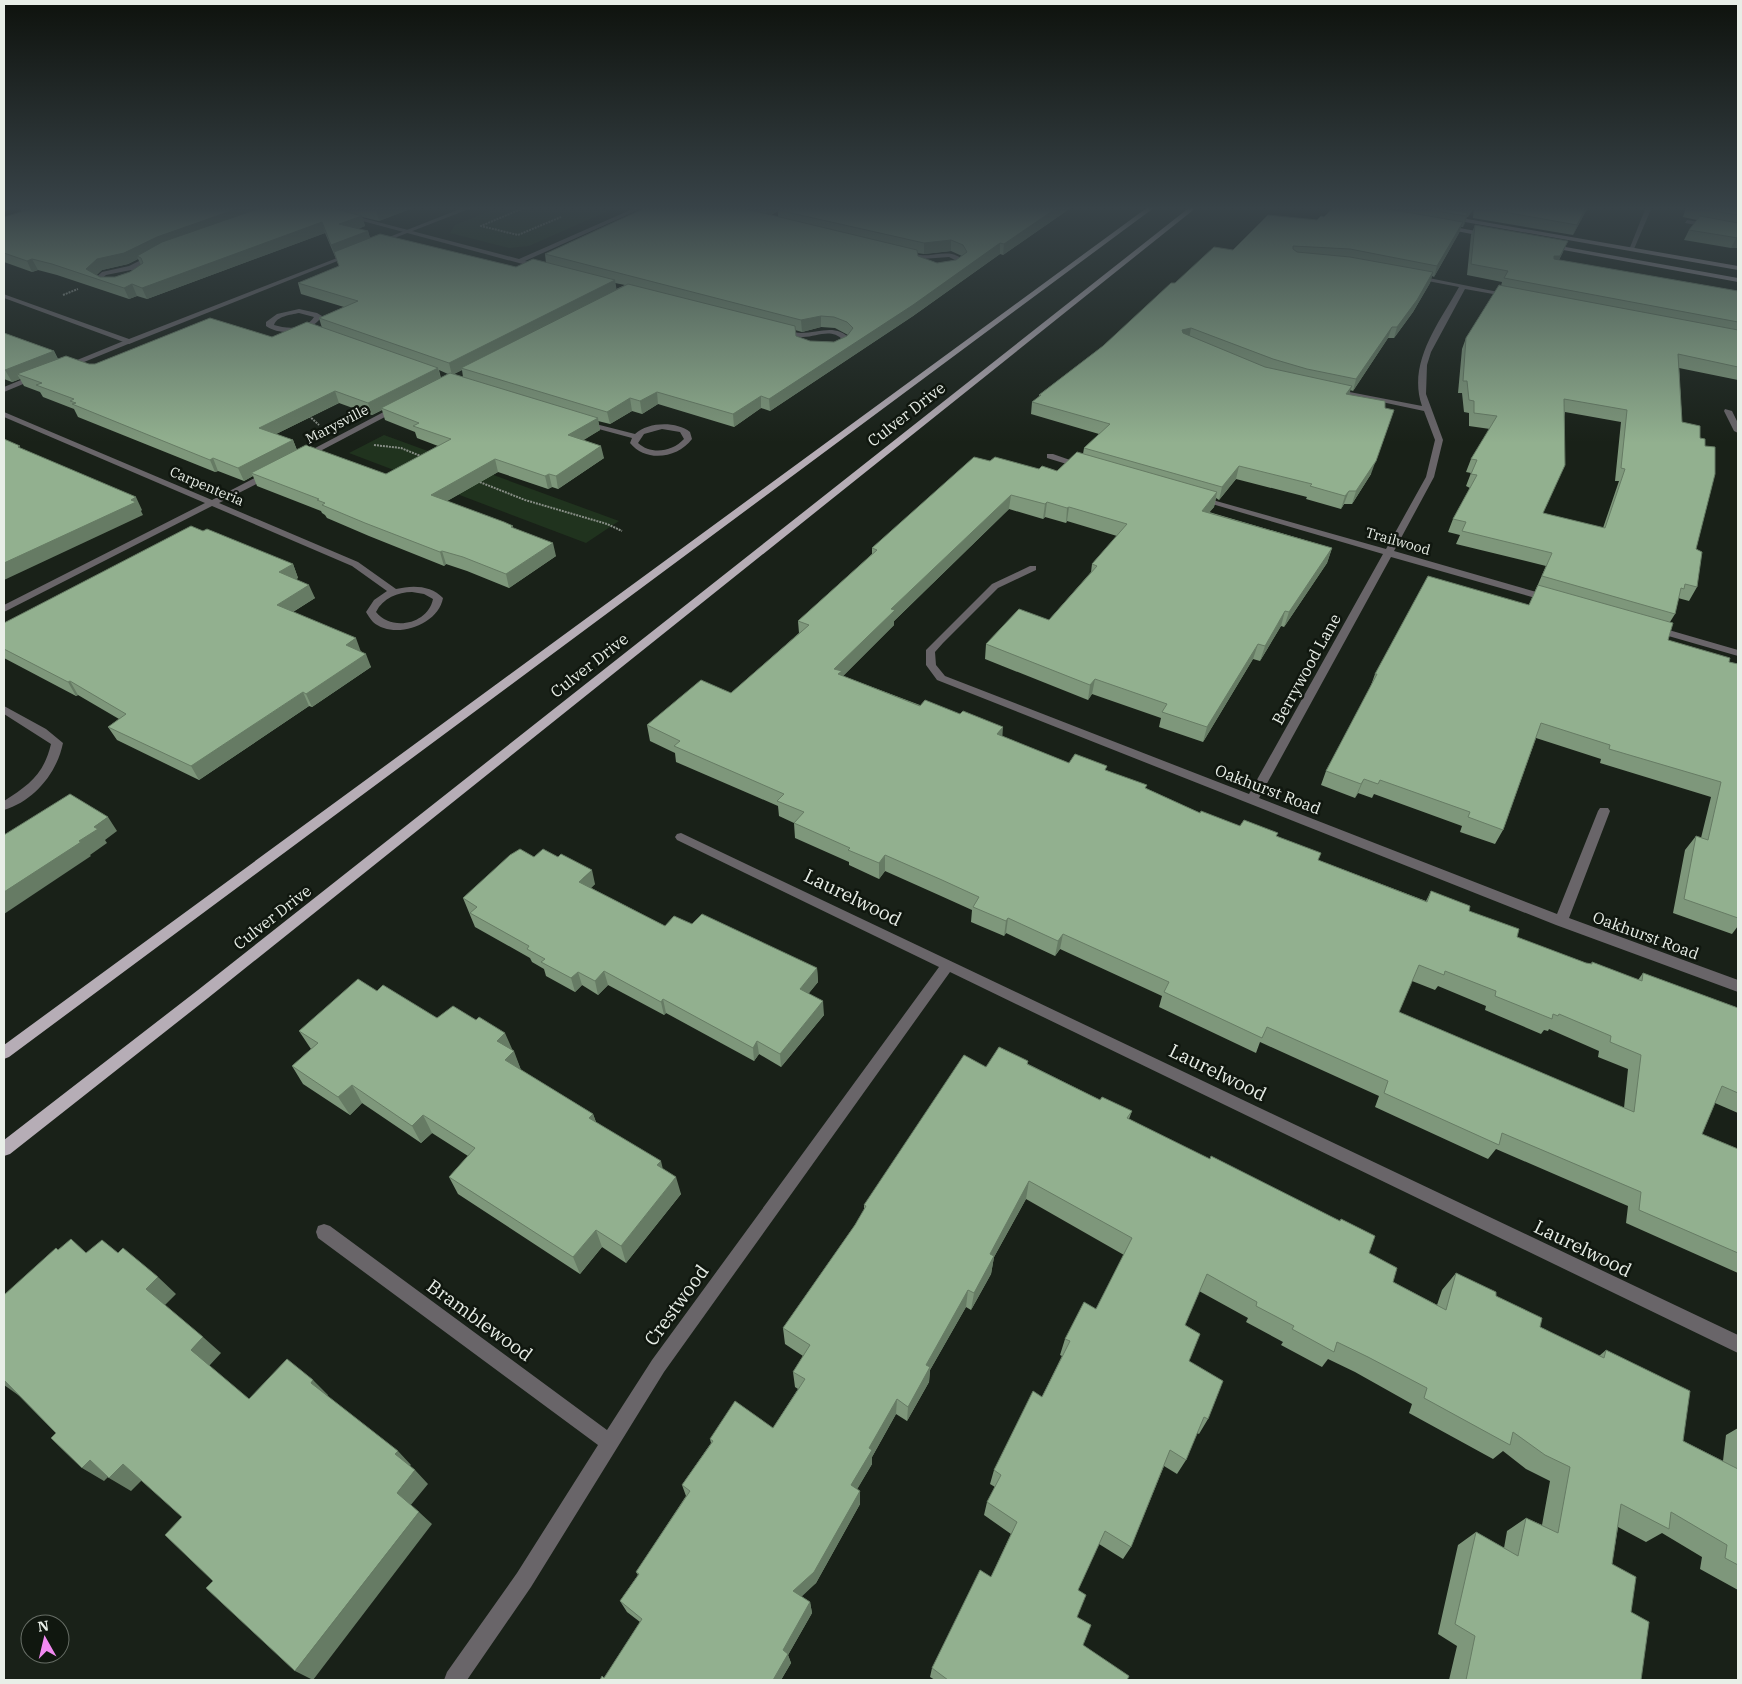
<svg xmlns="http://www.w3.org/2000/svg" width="1742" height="1684" font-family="'IBM Plex Serif',serif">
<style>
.green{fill:#20331e}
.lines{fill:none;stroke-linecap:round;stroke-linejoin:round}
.path{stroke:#868d85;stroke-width:2;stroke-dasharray:2 1;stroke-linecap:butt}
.minor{fill:#696569;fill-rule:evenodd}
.tertiary{fill:#696569;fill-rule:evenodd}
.secondary{fill:#958d94;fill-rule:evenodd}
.primary{fill:#b6adb6;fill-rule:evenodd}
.wall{fill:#7e977b;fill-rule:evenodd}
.shaded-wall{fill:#667b64}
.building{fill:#92b08f;stroke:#667b64;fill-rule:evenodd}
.labels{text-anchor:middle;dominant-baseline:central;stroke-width:5;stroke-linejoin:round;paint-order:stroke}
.far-street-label{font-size:14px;fill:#e8eee7;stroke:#10170f}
.street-label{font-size:16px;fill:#e8eee7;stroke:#10170f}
.near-street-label{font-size:19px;fill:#e8eee7;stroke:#10170f}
</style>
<rect width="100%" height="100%" fill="#192118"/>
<path class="green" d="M499,207H617L529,246L509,248L450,233L455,225Z
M384,435L619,521L586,543L349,453Z"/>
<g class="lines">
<path class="path" d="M526,207L481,226L518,235L561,217
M63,295L78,289
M309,416L319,425
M374,445L401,448L423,457
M477,481L525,500L607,524L622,531"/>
<path class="minor" d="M13,207L12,208L4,212V208Z
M637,207H645L525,261L543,266V268L541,269L344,216L347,214L519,259Z
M1646,207H1652L1634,249L1629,250Z
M1687,220L1738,228V232L1685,223Z
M905,250C910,252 915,255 920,255C937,257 952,247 965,262L963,267L954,270L951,268L958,265L959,262L949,257L922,259L903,253V251Z
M155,253L158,255L157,256L137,268L144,270L146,274C133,286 107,294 93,280L102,272L129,266ZM131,270L140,273C129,281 112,287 100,280L106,275Z
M1414,275L1513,295L1510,297L1465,289L1431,352L1427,365L1426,394L1443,440L1434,477L1394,551L1554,597L1555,599L1554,601H1546L1391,557L1259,798L1557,914L1598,811L1600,808H1608L1610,811L1569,918L1738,980V992L1556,925L937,680L926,665V650L992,584L1030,566H1036V570L998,588L943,643L935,652L936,665L945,676L1249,794L1383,554L1195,499L1196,497H1202L1386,549L1426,477L1435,440L1424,411L1330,391L1334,389L1422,406C1407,363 1439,323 1459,287L1412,278V276Z
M299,309L317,313L322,316C312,333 282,337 266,326V322L277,314ZM299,313L314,317C306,330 287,329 274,325C277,316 290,315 299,313Z
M777,328C786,328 793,333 801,333C820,333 836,323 851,340L848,346L839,350L835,348L843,340C830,327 816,338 801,337C793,337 785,334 777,332Z
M126,340L133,342L67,369L60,367Z
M33,375L40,377L4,392V387Z
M395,406L402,408L305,459L298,457Z
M1725,409L1732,411L1738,423V433L1734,431L1724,411Z
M4,412L212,500L266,472H272V476L219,503L358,562L396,589C412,585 431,585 443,598C438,626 393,640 373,622C370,619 368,615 366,612L374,600L387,591L352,566L212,506L4,612V605L205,503L4,417ZM412,592L424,594L433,599C428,624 392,632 376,612C383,598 398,592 412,592Z
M580,420L635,434C648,422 676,421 690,432L692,439C678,458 646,463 630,443L632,438L580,424ZM662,429L680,432L684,439C672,452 651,455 638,443L644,434Z
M1047,454H1053L1087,466L1083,469L1047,458Z
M1655,626L1738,650V656L1651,631L1650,629L1651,627Z
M4,706L46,729L63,743C57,773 34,801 4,810V801C29,785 44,774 51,744L4,714Z
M681,833L1738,1335V1353L950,972L664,1372L531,1587L467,1680H444L447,1672L517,1573L598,1445L318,1238L316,1232L318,1226L324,1224L330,1226L607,1430L652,1360L939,967L677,840L675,837L677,834Z"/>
<path class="tertiary" d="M465,207H474L379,244L374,243Z
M350,253L355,254L129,344L4,298V294L6,295L129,339Z"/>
<path class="secondary" d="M1450,216L1738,266V270L1448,219Z
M1443,225L1487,233L1490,235L1487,237L1441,228Z
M1549,244L1738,278V282L1547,247V245Z"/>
<path class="primary" d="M1148,207H1155L9,1057L4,1059V1045Z
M1190,207H1197L208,998L10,1154L4,1156V1140L198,990Z"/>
</g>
<path class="wall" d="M20,207H415L379,221L362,217L365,226L358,229L368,231L370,238L516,267L546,263L545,254L647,207H1072L1003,255L1000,254L913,316L770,411L761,408L734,427L658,404L642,414L632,411L610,424L598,421L600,430L583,440L604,458L558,489L552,487L548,489L498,472L447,501L513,528L556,556L509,588L467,571L446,564L444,566L369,536L327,518L325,515L322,513L321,511L257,486L253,476L244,481L218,471L215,472L78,417L74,409L43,397L40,392L24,386L20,379L12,382L4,379V333L54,351L58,359L89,364H95L272,337L322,328L319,318L344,307L301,294L298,283L339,266L325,233L147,299L137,296L129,299L57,275L38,270L32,272L4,262V217L22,212ZM778,211V217L771,215ZM951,251L962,256L956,260L937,263L918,256L917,253L924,254ZM138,259L141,265L130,272L115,277H100L96,275L102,270L128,264ZM615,283L625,285L616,289ZM821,327L835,328L848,335L834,342L810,341L796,336L795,330L802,332ZM439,370L448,374L441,378ZM462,370L463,377L454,374ZM339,403L372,415L382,410L385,420L415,432L417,438L438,446L386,474L297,450L293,440L276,434Z
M1334,207H1588L1573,235L1473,218L1474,208L1468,217H1467L1463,227H1461L1459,233L1434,277L1432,276L1430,283L1413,312L1394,338H1388L1353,391L1350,390L1349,395L1371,474L1352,504H1344L1341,509L1306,499L1307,497L1236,479L1219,500L1216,498L1214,507L1209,512L1332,548L1327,563L1284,627L1281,626L1260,661L1253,659L1203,742L1159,727L1161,718L1092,694L1088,700L985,659L986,644L1049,620L1091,572L1092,564L1117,536L1067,521L1066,523L1045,517L1043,519L1009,509L894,621V625L843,676L1002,736L1069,763L1106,770L1200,813L1240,826L1277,836L1318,860L1426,901L1431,891L1469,911L1517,937L1586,963L1591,964L1592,962L1638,980L1643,973L1738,1008V1113L1715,1103L1702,1134L1738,1149V1273L1626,1223L1628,1206L1496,1149L1488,1159L1375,1107L1379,1096L1260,1042L1256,1053L1159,1007L1162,996L1060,949L1055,956L1006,933L1004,936L971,922L972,910L941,896L885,871L879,879L849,865V862L795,838L794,823L779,816L778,806L676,762L675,753L650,741L647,725L731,693L799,633L798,621L872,554V548L990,461L1039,469L1057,471L1083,454L1084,448L1099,434L1031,414L1032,402L1039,397V395L1103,346L1175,283L1233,250L1317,220L1324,217ZM1412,981L1435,990L1438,986L1486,1006L1485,1010L1541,1034L1544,1030L1548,1031L1549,1029L1599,1051L1598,1057L1628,1069L1624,1108L1399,1012Z
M1686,207H1738V248H1731L1684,240L1689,230L1697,220L1683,217Z
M1475,225L1563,252L1559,260L1738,291V380L1679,368L1682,422L1696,549L1697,587L1689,601L1678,598L1675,614L1670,622L1668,640L1729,662L1738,664V926L1732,934L1673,913L1685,850L1696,836L1701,838L1711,797L1600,763L1601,759L1536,738L1503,830L1495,844L1460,832L1462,826L1374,794L1372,798L1358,793L1355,798L1321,785L1326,771L1370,688L1375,674L1529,605L1546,566L1456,544L1460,535L1448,532L1453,519L1470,488L1466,486L1471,473L1466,472L1471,459L1490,429L1469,426V413L1464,412L1462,393H1458L1462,349L1466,338L1501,286L1502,282L1467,275L1471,235ZM1565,412L1621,422L1615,481H1619L1603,528L1543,513Z
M203,531L293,564L298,578L296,579L315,598L293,612L361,651L371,667L312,707L309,706L199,780L117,740L108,727L119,719L78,695L76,696L4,658V623Z
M534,857L595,884L591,888L665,926L692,924L817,968L818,982L808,994L824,1015L781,1067L759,1054L754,1061L666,1013L664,1015L608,985L598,995L582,985L575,992L546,976L544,969L532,962L530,958L475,927L463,898Z
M377,991L437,1018L513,1051L521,1070L593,1114L596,1122L663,1169L681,1194L626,1263L602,1247L580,1274L458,1194L449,1177L468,1156L432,1133L421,1143L362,1103L350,1115L303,1084L292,1066L311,1049L299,1031Z
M1028,1061V1064L1100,1100L1132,1111L1129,1119L1369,1253L1393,1282L1437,1305L1442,1290L1456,1273L1496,1296L1540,1327L1599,1356L1606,1350L1683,1441L1723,1461L1726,1435L1738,1428V1590L1700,1569L1702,1557L1662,1533L1646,1542L1618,1527L1612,1564L1631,1612L1641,1680H1449L1457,1646L1438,1634L1458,1545L1476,1532L1504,1548L1507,1531L1526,1518L1542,1525L1550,1481L1526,1469L1503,1451L1493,1459L1409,1413L1412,1404L1355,1372L1328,1359L1322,1367L1281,1345L1283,1342L1246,1322L1248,1318L1199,1291L1185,1325L1189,1361L1208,1419L1199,1434L1197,1433L1186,1460L1177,1474L1164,1466L1131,1547L1123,1559L1099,1544L1078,1590L1077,1617L1083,1645L1127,1680H935L930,1677L932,1668L991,1577L1011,1534L984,1515L987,1502L995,1487L990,1484L994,1470L1042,1397L1062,1356L1060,1355L1065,1339L1096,1309L1124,1255L1026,1199L994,1257L991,1274L971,1310L966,1307L930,1370L929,1382L907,1421L896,1414L872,1457V1464L857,1489L860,1504L816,1583L801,1596L810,1602L812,1613L788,1655L791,1663L781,1680H600L604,1678L640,1622L627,1612L620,1601L638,1575L636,1572L686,1496L682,1485L711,1443L710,1439L773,1428L798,1389L795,1387L793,1372L803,1356L785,1344L783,1328L855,1225L864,1210V1205L986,1067Z"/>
<path class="shaded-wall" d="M242,207H275L137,256L138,259L128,264L102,270L94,278L86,269L97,259L157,237Z
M385,207H415L379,221L376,210Z
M766,207H786L778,210V211L767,217Z
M1058,207H1072L1003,255L1004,244Z
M1472,207H1474L1468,217Z
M1586,207H1588L1573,235L1577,225Z
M1468,213L1465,223L1463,227L1466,216Z
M362,216L365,226L343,234L339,224Z
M322,222L325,233L147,299L142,288Z
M1463,222L1459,233L1434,277L1437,266Z
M368,231L371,242L335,256L331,245Z
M1736,238H1738V248H1731Z
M951,240V251L924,254V243Z
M1568,241L1563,252L1555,267L1554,256Z
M1000,243V254L913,316L770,411L769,399Z
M32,259L38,270L32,272L27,261Z
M1433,272L1430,283L1413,312L1394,338L1397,327Z
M615,280L617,292L461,368L462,370L452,375L449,363Z
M132,284L137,296L129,299L124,288Z
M821,316V327L802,332L801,320Z
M1392,327L1388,338L1353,391L1356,379Z
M1191,328L1189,339L1179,342L1182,330Z
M54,351L60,363L17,374L20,379L12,382L5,370Z
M438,368L441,380L381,408L382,410L372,415L368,403Z
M1352,386L1348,398L1346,394Z
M335,391L339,403L264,440L259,428Z
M657,392L658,404L642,414L640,401Z
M761,396V408L734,427L733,414Z
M630,398L632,411L610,424L607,412Z
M1394,410L1371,474L1352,504L1356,491Z
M598,418L600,430L571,448L568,435Z
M293,440L298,453L251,473L253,476L244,481L238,468Z
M601,446L604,458L558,489L556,476Z
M213,458L218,471L215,472L210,460Z
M495,459L498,472L435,508L431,495Z
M1239,466L1236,479L1219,500L1222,487Z
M549,474L552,487L548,489L545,476Z
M1349,491L1344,504L1341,509L1345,496Z
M1217,492L1214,507L1199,525L1202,511Z
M1011,495L1009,509L894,621V625L842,677V686L834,669L891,609Z
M136,497L142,510L141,511L143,515L4,580V563Z
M1047,502L1045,517L1043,519L1045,504Z
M1069,507L1067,521L1066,523L1067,508Z
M553,543L556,556L509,588L506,574Z
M1332,548L1327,563L1284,627L1289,612Z
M442,551L446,564L444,566L440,552Z
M293,564L298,578L285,585L279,572Z
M309,585L315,598L283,618L277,605Z
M1285,611L1281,626L1260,661L1265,646Z
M356,638L361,652L346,645Z
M1258,644L1253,659L1203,742L1207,727Z
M366,654L371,667L312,707L306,694Z
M1095,679L1092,694L1088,700L1090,685Z
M70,681L78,695L76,696L68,682Z
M303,692L309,706L199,780L191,766Z
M1003,727L1002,742L997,734Z
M1364,779L1358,793L1355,798L1361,784Z
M108,817L117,831L105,840L107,843L90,855L91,856L4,914V892L79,841L94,827Z
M885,855V871L879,879V863Z
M592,870L595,884L582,896L579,882Z
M1008,918L1006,933L1004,936L1006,921Z
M1063,934L1060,949L1055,956L1058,941Z
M817,968L818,982L801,1003L800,989Z
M604,971L608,985L598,995L595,981Z
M578,972L582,985L575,992L571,978Z
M663,999L666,1013L664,1015L661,1002Z
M823,1001L824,1015L781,1067L780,1054Z
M505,1033L513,1051L497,1041Z
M757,1041L759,1054L754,1061L753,1048Z
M514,1051L521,1070L505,1060Z
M352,1085L362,1103L350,1115L338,1097Z
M593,1114L599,1131L589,1118Z
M423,1115L432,1133L421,1143L412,1126Z
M661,1161L665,1178L657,1165Z
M676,1177L681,1194L626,1263L621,1246Z
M1029,1181L1026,1199L994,1257L991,1274L971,1310L974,1293L990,1254Z
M596,1230L602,1247L580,1274L573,1257Z
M158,1277L176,1294L164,1306L146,1289Z
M968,1290L966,1307L930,1370L929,1382L907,1421L908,1407L926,1365Z
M203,1337L221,1353L209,1366L191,1350Z
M4,1379L21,1397L4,1385Z
M313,1380L328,1395L326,1398L311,1383Z
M897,1399L896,1414L872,1457V1464L852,1498L851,1485L869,1448Z
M398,1451L411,1465L408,1468L395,1454Z
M90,1460L111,1474L104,1481L82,1468Z
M123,1464L144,1478L131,1491L109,1478Z
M415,1470L428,1484L410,1506L397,1493Z
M860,1491V1504L816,1583L796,1602L793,1591Z
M419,1512L432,1524L313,1680L295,1671Z
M810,1602L812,1613L788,1655L791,1663L781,1680H773L783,1650Z"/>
<path class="building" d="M31,207H242L157,237L124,253L97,259L86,269L100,277H115L130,272L143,263L141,258L137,256L162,242L263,207H329L362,216L339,224L368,231L331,245L322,222L142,288L132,284L124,288L52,264L32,259L27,261L4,253V217L34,208Z
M361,207H385L376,210Z
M647,207H738L917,250L918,256L937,263L956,260L967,252L963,245L951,240L924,243L778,210L783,207H1058L1004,244L1000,243L913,305L769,399L761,396L733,414L657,392L640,401L630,398L607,412L461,368L628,284L795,326L796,336L810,341L834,342L847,336L853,328L847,322L834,317L821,316L801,320L545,254Z
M1334,207H1377L1463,222L1437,266L1350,249L1293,246V249L1297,252L1350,257L1433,272L1417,300L1397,327H1392L1356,379L1307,369L1273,359L1191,328L1182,330L1183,333L1265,367L1352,386L1346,394L1385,401V408L1394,410L1376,461L1356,491H1349L1345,496L1310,486L1312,484L1239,466L1222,487L1084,448L1110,424L1032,402L1041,395H1039L1103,346L1171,283H1175L1214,247L1233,250L1268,215L1317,220L1321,216L1324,217Z
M1413,207H1436L1468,213L1466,216Z
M1476,207H1586L1577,225Z
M1689,207H1738V215Z
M1700,216L1738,223V238L1689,230Z
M1475,225L1568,241L1560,256H1554V259L1738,291V322L1504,278L1508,271L1471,264Z
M380,234L516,267L533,259L615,280L449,363L319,318L358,301L298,283L339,266L334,252Z
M1499,285L1738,330V367L1678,354L1682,422L1700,426V438L1705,439V446L1715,447V474L1696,549L1702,552L1697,587L1685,584L1684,589L1681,588L1675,614L1542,576L1552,553L1462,531L1466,522L1453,519L1477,475L1471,474L1477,460L1471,459L1497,416L1474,413V401L1469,400L1467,381H1463L1466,338ZM1564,399L1627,410L1621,468L1625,469L1605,528L1543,513L1565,465Z
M210,318L272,337L307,322L438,368L368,403L335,391L259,428L293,440L238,468L213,458L210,460L72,404L76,403L70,401L74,399L36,385L42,383L17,374L66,356L89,364H95Z
M4,333L54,351L5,370L4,369Z
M450,373L598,418L568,435L601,446L556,476L549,474L545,476L495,459L431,495L504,522L513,526L511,527L553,543L506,574L463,557L442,551L440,552L365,523L322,505L325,503L317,500L319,499L251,473L306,445L386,474L451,439L413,426L419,423L381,408Z
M4,439L20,446L18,447L136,497L131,500L136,502L4,563Z
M1077,452L1217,492L1202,511L1332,548L1289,612L1285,611L1265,646L1258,644L1207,727L1162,712L1167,704L1095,679L1090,685L986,644L1019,609L1049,620L1097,566L1092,564L1127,524L1069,507L1067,508L1047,502L1045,504L1011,495L891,609L895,610L834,669L842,671L838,674L920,706L925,700L960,714L963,711L1003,727L997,734L1069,763L1075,754L1107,766L1105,770L1147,785L1145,788L1200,813L1201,811L1240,826L1244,820L1278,833L1276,836L1321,853L1318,860L1427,902L1431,891L1470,906L1469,911L1519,929L1517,937L1586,963L1592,964V962L1642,981L1643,973L1738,1008V1093L1722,1086L1702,1134L1738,1149V1253L1639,1210L1641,1192L1502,1133L1499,1145L1384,1093L1388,1081L1267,1027L1262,1038L1164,992L1169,982L1063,934L1058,941L1008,918L1006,921L973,907L979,897L942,880L885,855L879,863L848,850L850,848L794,823L804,812L777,801L784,794L674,746L680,741L647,725L701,680L731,693L809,625L798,621L877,550L872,548L974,457L990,461L995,457L1039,469L1042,466L1057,471ZM1419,965L1444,975L1445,971L1496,991L1495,996L1552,1019L1553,1014L1558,1016L1559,1014L1611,1036L1610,1042L1641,1055L1634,1112L1399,1012Z
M191,526L203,531L207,529L293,564L279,572L309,585L277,605L356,638L346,645L366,654L306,694L303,692L191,766L108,727L126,714L70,681L68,682L4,649V623Z
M1428,576L1529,605L1538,585L1673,623L1668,640L1730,658L1729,662L1738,664V918L1684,899L1696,836L1708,840L1721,782L1609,749L1610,745L1541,723L1503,830L1468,817L1470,812L1380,780L1378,784L1364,779L1361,784L1326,771L1377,674H1375Z
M70,794L108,817L94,827L98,829L79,841L81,842L4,892V835Z
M520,849L534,857L543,849L558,857L561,854L592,870L579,882L665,926L674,916L692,924L702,914L817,968L800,989L823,1001L780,1054L757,1041L753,1048L663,999L661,1002L604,971L595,981L578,972L571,978L541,962L545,959L527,949L529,946L470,913L477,907L463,898L510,855Z
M358,979L377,991L383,985L437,1018L453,1006L476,1020L479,1017L505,1033L497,1041L514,1051L505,1060L593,1114L589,1118L661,1161L657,1165L676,1177L621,1246L596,1230L573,1257L449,1177L475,1148L423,1115L412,1126L352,1085L338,1097L292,1066L318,1043L299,1031Z
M999,1047L1028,1061L1027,1064L1100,1100L1102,1097L1132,1111L1127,1118L1210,1159L1211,1156L1340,1221L1341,1219L1375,1236L1369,1253L1397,1268L1393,1282L1446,1310L1456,1273L1496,1292V1296L1542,1318L1540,1327L1604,1358L1606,1350L1690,1391L1683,1441L1738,1469V1565L1725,1558L1727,1545L1671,1512L1669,1529L1621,1504L1612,1564L1636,1577L1631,1612L1649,1622L1641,1680H1466L1475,1636L1455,1624L1476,1532L1518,1556L1526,1518L1558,1533L1570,1467L1545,1455L1513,1432L1510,1445L1424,1398L1427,1388L1368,1357L1337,1342L1334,1352L1292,1329L1294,1326L1256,1306L1257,1302L1207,1274L1185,1325L1200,1334L1189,1361L1223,1381L1208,1419L1204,1417L1186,1460L1170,1450L1131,1547L1105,1531L1078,1590L1086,1595L1077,1617L1091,1625L1083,1645L1129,1676L1127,1680H948L932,1668L980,1570L991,1577L1017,1522L987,1502L1001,1475L994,1470L1033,1391L1042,1397L1070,1341L1065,1339L1084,1302L1096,1309L1132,1238L1029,1181L990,1254L994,1256L974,1293L968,1290L926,1365L930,1367L908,1407L897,1399L869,1448L872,1450L851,1485L860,1491L814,1572L793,1591L810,1602L783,1650L788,1654L773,1680H600L602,1676L604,1678L642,1619L620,1601L639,1574L636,1572L690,1491L682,1485L713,1441L710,1439L735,1401L773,1428L805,1379L793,1372L810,1345L783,1328L855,1225L866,1206L864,1205L964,1055L986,1067Z
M71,1239L86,1253L102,1240L118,1253L123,1248L158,1277L146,1289L203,1337L191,1350L249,1399L287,1359L313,1380L311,1383L398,1451L395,1454L415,1470L397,1493L419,1512L295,1671L206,1588L213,1581L165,1535L182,1517L123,1464L109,1478L90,1460L82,1468L51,1438L56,1433L4,1380V1295L56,1248L58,1250Z"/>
<linearGradient id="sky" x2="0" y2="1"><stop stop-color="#0e120d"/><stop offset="0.47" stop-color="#384348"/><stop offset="1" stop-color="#384348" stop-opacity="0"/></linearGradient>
<rect width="1742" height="443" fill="url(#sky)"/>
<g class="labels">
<g class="far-street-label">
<text transform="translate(337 424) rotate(-27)">Marysville</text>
<text transform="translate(207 486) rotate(23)">Carpenteria</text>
<text transform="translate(1398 541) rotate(16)">Trailwood</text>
</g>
<g class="street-label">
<text transform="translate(906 414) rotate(-38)">Culver Drive</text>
<text transform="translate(589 665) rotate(-38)">Culver Drive</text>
<text transform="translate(1306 669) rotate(-61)">Berrywood Lane</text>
<text transform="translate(1268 789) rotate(21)">Oakhurst Road</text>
<text transform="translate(272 917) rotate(-38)">Culver Drive</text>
<text transform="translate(1646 935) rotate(20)">Oakhurst Road</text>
</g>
<g class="near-street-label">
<text transform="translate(853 897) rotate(26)">Laurelwood</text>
<text transform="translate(1218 1072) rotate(26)">Laurelwood</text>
<text transform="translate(1583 1248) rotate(26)">Laurelwood</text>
<text transform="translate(676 1305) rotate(-54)">Crestwood</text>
<text transform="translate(480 1320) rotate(36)">Bramblewood</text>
</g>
</g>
<rect width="1742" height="1684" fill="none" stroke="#e8eee7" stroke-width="10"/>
<g transform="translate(45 1639) rotate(352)"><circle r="24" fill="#10170f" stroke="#666d65"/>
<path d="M0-4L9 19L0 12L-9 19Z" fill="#f38af2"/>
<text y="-8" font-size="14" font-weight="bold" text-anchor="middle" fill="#e8eee7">N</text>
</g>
</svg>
